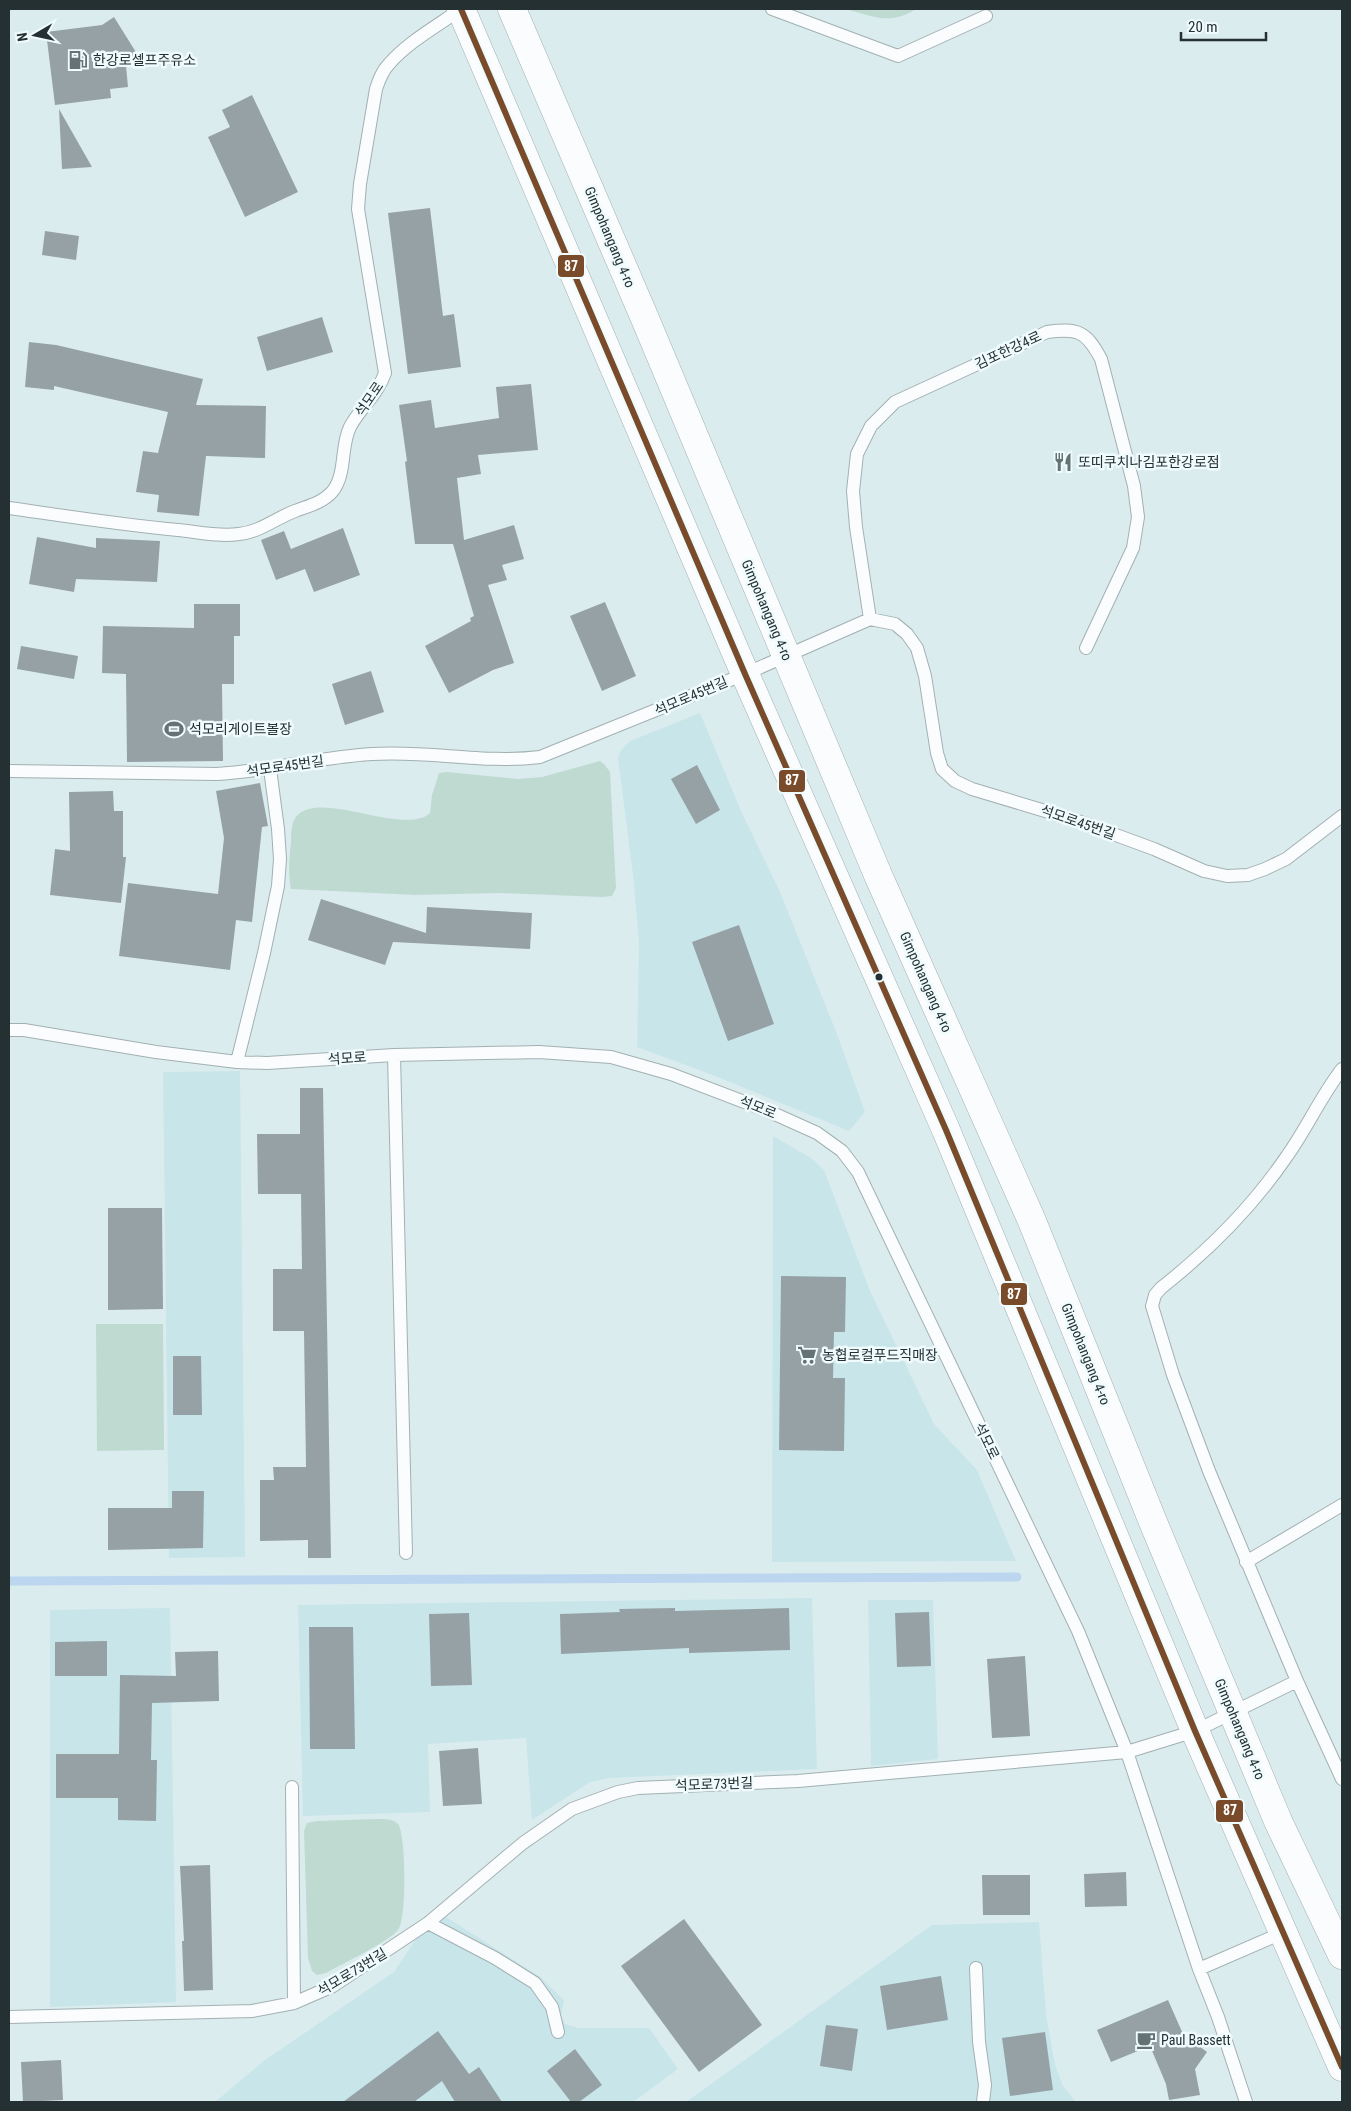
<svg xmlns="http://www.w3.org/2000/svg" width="1351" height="2111" font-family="'Roboto Condensed','Noto Sans KR',sans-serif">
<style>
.built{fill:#c8e5ea}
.green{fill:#bfdad1}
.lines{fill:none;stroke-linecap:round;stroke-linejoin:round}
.stream{stroke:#bcd6f0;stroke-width:9}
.building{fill:#95a1a5}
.lane-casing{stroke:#a2b0b2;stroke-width:14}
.secondary-casing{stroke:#a2b0b2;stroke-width:29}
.lane{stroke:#fafcfd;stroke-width:12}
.secondary{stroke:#fafcfd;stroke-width:28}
.bus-1-casing{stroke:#effbfd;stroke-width:10}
.bus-1{stroke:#7a4b2a;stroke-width:6}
.bus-dot{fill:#243031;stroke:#effbfd;stroke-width:2}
.labels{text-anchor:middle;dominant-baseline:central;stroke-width:5;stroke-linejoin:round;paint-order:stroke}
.poi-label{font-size:14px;fill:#243031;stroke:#effbfd;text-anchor:start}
.street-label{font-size:14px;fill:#243031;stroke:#effbfd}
.line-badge{stroke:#effbfd;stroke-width:2}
.badge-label{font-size:14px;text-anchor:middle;font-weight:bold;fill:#fff}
</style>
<rect width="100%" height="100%" fill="#dbecef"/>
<path class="built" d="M700,713L742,813L780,892L837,1034L865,1112L849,1131L715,1076L637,1047L639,943L633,875L618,758L621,750L630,741Z
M240,1071L245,1557L169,1558L163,1072Z
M773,1136L811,1158L824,1170L870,1291L934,1424L977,1470L1016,1561L772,1562Z
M812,1598L817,1769L609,1778L590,1782L532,1820L526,1738L428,1744L430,1812L303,1816L298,1605Z
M868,1600H933L938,1759L871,1766Z
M170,1608L176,2002L50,2007V1610Z
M446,1917L540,1977L564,2000L561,2015L565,2024L578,2028H649L678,2069L633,2102H215L265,2060L394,1972L416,1939Z
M1039,1922L1046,2014L1055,2065L1063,2086L1076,2102H686L932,1925Z"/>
<path class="green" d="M845,9H916C889,26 874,16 845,9Z
M600,761L605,765L610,772L616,888L612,896L602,897L499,893L415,895L291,889C288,874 289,858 291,843C291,835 291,823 296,817C318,788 404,837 430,813L432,795L439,773L447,772L518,779L542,777Z
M96,1324H163L164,1450L97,1451Z
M376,1819C384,1819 392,1818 398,1824C406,1834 407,1919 398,1930C388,1942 342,1964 326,1973L317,1975L312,1971L308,1958L304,1831L307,1823L317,1821Z"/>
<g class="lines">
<path class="stream" d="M9,1581L1017,1577"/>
</g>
<path class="building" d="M114,17L139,57L126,66L128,87L110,89L111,98L55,105L46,32L102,25Z
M252,95L298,192L245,217L208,137L230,127L222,110Z
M59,109L92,167L62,169Z
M430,208L443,316L454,314L461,367L408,374L388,213Z
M45,231L79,236L76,260L42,255Z
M322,317L333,352L267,371L257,337Z
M29,342L56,345L203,379L196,405L266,406L265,458L206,456L199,516L157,512L159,495L136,492L143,451L158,453L168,412L54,386V390L25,387Z
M531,384L538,450L478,455L481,474L457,478L464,540L514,525L524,559L502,565L507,580L488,585L514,663L493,670L449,693L425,646L471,621L470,618L474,616L453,544H415L405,462L407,461L399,405L431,400L435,428L499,418L496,387Z
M343,528L360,575L314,592L305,569L276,580L261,540L284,531L291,549Z
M37,537L96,548V538L160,541L157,582L76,579L74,592L29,584Z
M605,602L636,676L602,691L570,616Z
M194,604H240V636H234V684H222L223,761L127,762L126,674L102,673L103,626L194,628Z
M21,646L78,656L74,679L17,669Z
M371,671L384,712L345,725L332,684Z
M697,765L720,810L696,824L671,779Z
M260,783L268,826L262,827L252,922L236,920L230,970L119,956L128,883L218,894L224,838L216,791Z
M113,791L114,811H123V857H126L121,903L50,895L55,849L70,851L69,792Z
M321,899L426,933L427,907L532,913L530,949L393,942L385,965L308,940Z
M739,925L774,1024L728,1041L692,942Z
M300,1088H323L331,1558H308V1540L260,1541V1480H274L273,1467H306L304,1331H273V1269H302L301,1194H258L257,1134H300Z
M108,1208H162L163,1309L108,1310Z
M781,1276L846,1277L845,1332H834L833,1378H845L844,1451L779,1450Z
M173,1356H201L202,1415H173Z
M172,1491H204L203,1548L108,1550V1508H172Z
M675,1608V1611L789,1608L790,1650L689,1653V1648L561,1654L560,1614L620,1612L619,1609Z
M929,1612L931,1666L897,1667L895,1613Z
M469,1613L472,1685L431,1686L429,1614Z
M309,1627H353L355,1749H310Z
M107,1641V1676H55V1642Z
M218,1651L219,1701L152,1703L151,1760H157L156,1821L118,1820V1798H56V1754H119L120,1675L176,1676L175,1652Z
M1025,1656L1030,1736L992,1738L987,1659Z
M478,1748L482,1804L443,1806L439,1751Z
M210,1865L213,1990L184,1991L182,1941H184L180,1866Z
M1126,1872L1127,1906L1085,1907L1084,1874Z
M982,1875H1030V1915H983Z
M684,1919L762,2025L699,2072L621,1966Z
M941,1976L948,2020L887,2030L880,1986Z
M1168,2000L1183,2034L1207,2052L1195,2069L1200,2095L1169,2100L1166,2084L1150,2046L1111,2062L1097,2030Z
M826,2025L858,2029L852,2071L820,2066Z
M438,2031L469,2074L479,2067L502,2102H455L442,2081L414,2102H343Z
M1045,2032L1053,2090L1010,2096L1002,2038Z
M575,2049L602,2085L579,2102H571L547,2071Z
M61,2060L63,2100L23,2102L21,2062Z"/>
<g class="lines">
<g class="lane-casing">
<path id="lane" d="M772,9L898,56L986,16
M9,508C65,516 122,525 178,530C198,532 219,537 239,534C260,532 276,518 295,511C308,506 322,503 332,492C347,474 340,447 350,427C360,408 378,394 385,373L358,209L360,184L376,89C379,80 382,71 389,64C408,42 437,26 461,9
M870,619L856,527L853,491L857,454L871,426L895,402L1047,332C1078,328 1086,331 1101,359L1134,486L1138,517L1133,548L1086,648
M9,771L217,774C269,771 320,757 372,754C429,750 484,764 540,757L745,674L870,619L895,624L907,634L917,648L925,676L937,753L942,769L955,781L972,789L1075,820L1154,849L1204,871L1227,876L1248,875L1265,869L1286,859L1342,816
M9,1030H24L156,1052L237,1062L267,1063L394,1055L539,1052L611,1057L671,1074L768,1111L817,1133L842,1151L858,1172L1078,1631L1127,1752L1199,1969L1218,2017L1246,2102
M394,1055L406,1553
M237,1062L264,953L278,886L280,859L278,829L270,769
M1246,1562L1342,1505
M1297,1681L1209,1471L1173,1375L1152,1306L1155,1295L1161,1288C1208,1251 1253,1206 1287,1156C1307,1128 1321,1096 1342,1069
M292,1787L294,2003
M428,1923L495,1958L535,1983L552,2007L558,2032
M976,1968L979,2042L985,2085L983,2102
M1199,1969L1282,1933
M9,2017L252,2011L294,2003L333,1986L428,1923L523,1843L572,1809L618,1792L638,1788L798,1781L1127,1752L1195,1731L1297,1681L1342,1779"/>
</g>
<g class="secondary-casing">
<path id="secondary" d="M461,9L745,674L946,1130L1195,1731L1342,2067
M512,9L646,321L878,875L1032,1221L1153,1522L1278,1821L1342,1955"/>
</g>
<use href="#lane" class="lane"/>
<use href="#secondary" class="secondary"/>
<g class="bus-1-casing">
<path id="bus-1" d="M461,9L745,674L946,1130L1195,1731L1342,2067"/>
</g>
<use href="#bus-1" class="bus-1"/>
</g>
<defs>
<g id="fuel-bare" transform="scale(1.5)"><path d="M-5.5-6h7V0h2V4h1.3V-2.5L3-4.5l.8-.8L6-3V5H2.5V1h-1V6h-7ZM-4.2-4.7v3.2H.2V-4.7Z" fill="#647274" stroke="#effbfd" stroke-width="2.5" paint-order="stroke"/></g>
<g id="restaurant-bare" transform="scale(1.5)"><path d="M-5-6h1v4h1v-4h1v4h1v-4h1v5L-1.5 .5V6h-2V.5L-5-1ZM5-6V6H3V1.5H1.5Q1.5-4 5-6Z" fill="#647274" stroke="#effbfd" stroke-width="2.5" paint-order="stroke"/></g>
<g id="stadium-bare" transform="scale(1.5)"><path d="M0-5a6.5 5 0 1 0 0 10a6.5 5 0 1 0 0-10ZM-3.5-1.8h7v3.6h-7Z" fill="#647274" stroke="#effbfd" stroke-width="2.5" paint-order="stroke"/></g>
<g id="supermarket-bare" transform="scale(1.5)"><path d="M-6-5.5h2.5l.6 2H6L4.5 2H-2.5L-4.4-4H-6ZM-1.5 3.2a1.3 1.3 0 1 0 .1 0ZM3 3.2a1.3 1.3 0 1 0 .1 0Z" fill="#647274" stroke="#effbfd" stroke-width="2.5" paint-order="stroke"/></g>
<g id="cafe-bare" transform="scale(1.5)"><path d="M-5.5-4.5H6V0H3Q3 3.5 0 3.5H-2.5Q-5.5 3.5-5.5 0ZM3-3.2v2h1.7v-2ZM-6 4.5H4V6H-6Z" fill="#647274" stroke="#effbfd" stroke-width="2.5" paint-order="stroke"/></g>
</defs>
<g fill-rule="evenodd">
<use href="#fuel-bare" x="78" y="60"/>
<use href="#restaurant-bare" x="1063" y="462"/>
<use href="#stadium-bare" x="174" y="729"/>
<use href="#supermarket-bare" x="807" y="1355"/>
<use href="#cafe-bare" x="1146" y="2040"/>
</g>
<circle class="bus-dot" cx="879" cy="977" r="4.5"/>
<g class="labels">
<g class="poi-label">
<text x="93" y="60">한강로셀프주유소</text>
<text x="1078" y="462">또띠쿠치나김포한강로점</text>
<text x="189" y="729">석모리게이트볼장</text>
<text x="822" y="1355">농협로컬푸드직매장</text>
<text x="1161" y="2040">Paul Bassett</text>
</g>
<g class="street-label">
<text transform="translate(610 237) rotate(67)">Gimpohangang 4-ro</text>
<text transform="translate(1008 350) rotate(-25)">김포한강4로</text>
<text transform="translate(369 399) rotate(-56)">석모로</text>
<text transform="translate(767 610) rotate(67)">Gimpohangang 4-ro</text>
<text transform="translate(691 696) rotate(-23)">석모로45번길</text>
<text transform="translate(285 766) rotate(-8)">석모로45번길</text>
<text transform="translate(1078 822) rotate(19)">석모로45번길</text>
<text transform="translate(926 982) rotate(66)">Gimpohangang 4-ro</text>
<text transform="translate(347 1058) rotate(-4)">석모로</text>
<text transform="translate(758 1107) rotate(22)">석모로</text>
<text transform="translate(1086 1354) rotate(68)">Gimpohangang 4-ro</text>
<text transform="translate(987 1441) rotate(64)">석모로</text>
<text transform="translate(1240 1729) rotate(67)">Gimpohangang 4-ro</text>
<text transform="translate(714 1784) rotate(-2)">석모로73번길</text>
<text transform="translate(352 1972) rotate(-31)">석모로73번길</text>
</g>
</g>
<g class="line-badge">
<rect x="557" y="254" width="28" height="24" rx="5" fill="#7a4b2a"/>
<rect x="778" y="769" width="28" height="24" rx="5" fill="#7a4b2a"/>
<rect x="1000" y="1282" width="28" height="24" rx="5" fill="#7a4b2a"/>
<rect x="1215" y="1799" width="29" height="24" rx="5" fill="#7a4b2a"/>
</g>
<g class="badge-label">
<text x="571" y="271">87</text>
<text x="792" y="785">87</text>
<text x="1014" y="1299">87</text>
<text x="1230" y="1815">87</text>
</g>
<rect width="1351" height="2111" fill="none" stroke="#243031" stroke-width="20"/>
<g transform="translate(35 35) rotate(261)" stroke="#effbfd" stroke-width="4" paint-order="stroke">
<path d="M0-4L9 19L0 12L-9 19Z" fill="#243031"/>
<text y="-8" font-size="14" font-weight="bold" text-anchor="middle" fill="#243031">N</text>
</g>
<path d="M1181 32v8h85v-8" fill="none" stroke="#243031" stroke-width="2.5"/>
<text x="1188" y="32" font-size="15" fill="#243031" stroke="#effbfd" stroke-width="4" paint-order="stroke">20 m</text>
</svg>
